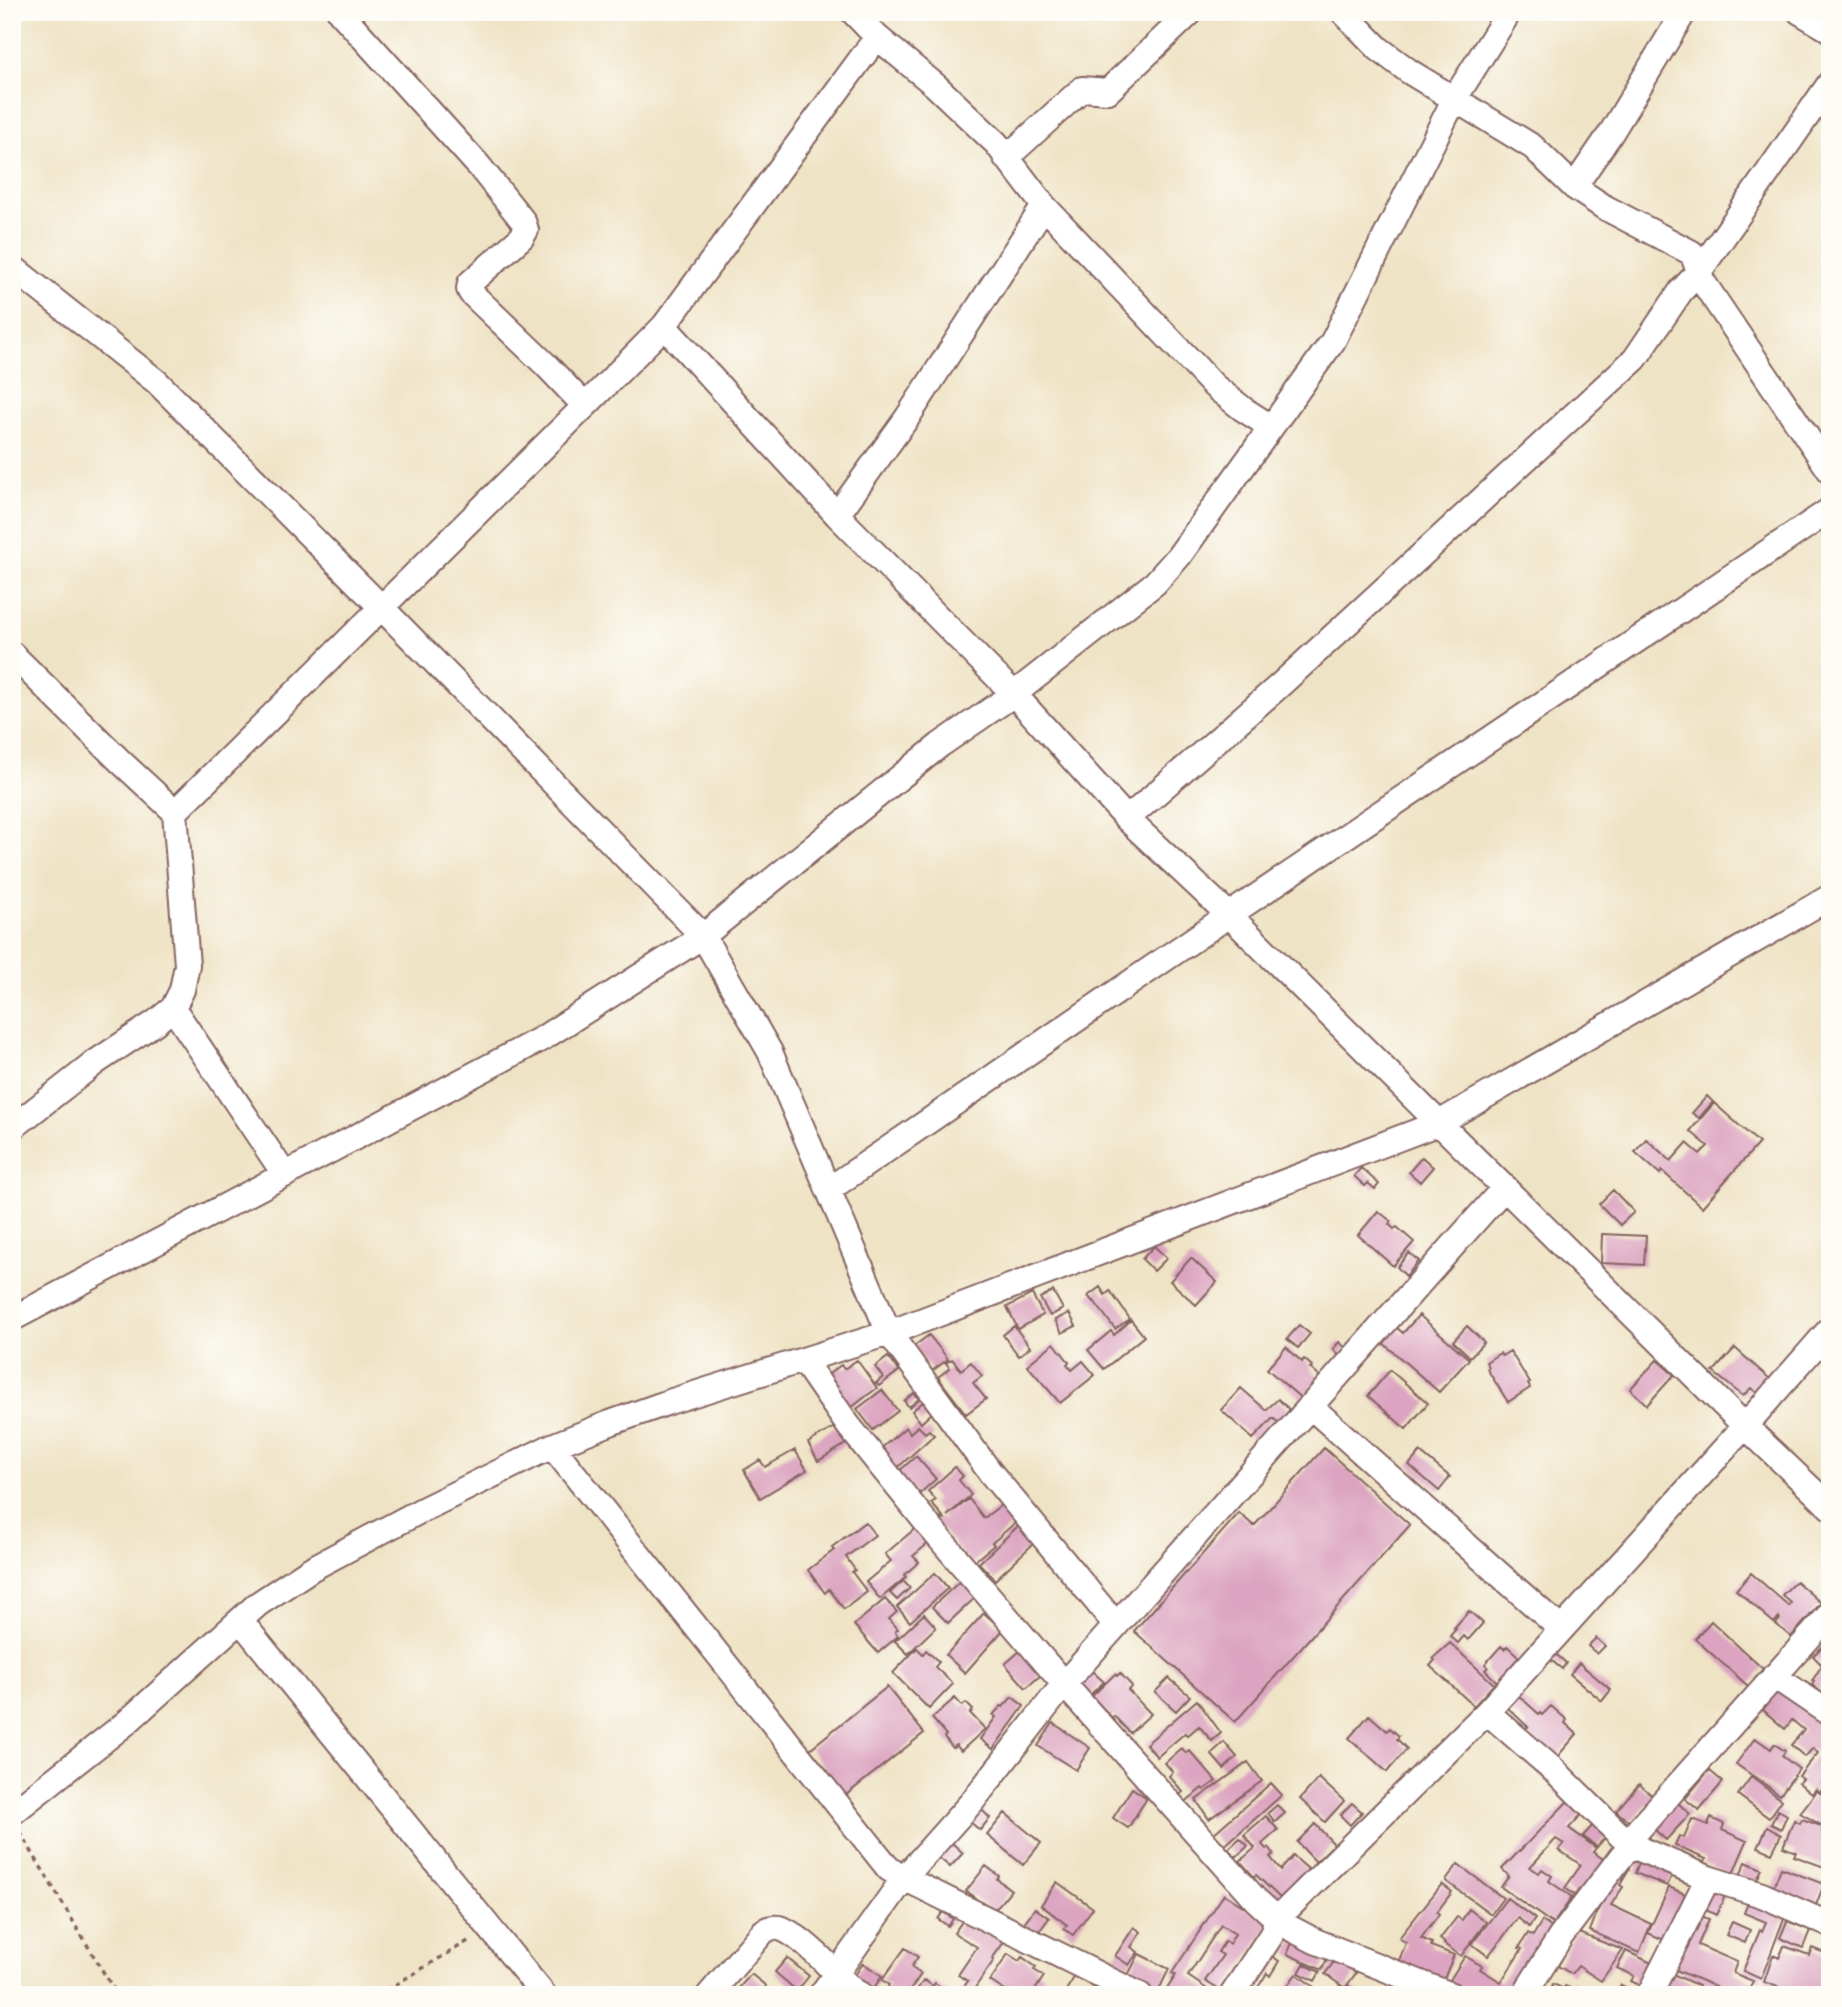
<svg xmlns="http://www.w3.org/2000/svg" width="1842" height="2007" font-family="'Playpen Sans',sans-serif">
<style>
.building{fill:#dca4c0}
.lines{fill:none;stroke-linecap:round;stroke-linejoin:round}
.minor-casing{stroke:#846461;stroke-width:28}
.path{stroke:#846461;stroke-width:3.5;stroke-dasharray:5 5;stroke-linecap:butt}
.minor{stroke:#fff;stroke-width:24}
</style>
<rect width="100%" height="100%" fill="#fdfcf7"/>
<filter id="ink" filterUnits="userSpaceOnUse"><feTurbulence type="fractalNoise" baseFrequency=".0143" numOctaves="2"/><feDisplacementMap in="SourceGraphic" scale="14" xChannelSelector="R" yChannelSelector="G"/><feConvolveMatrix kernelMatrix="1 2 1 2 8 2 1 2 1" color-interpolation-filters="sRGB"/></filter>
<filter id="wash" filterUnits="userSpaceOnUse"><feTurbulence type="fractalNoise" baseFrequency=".00686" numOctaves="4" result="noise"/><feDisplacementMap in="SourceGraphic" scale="28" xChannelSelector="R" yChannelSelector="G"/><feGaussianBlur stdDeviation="1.57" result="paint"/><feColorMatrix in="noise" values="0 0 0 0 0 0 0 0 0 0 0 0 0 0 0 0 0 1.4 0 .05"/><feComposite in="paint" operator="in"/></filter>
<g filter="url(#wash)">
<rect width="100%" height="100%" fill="#efe3c5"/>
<g id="blocks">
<path class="building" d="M1707,1096L1713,1102L1699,1118L1692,1113Z
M1714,1103L1759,1143L1702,1207L1662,1171L1660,1174L1635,1152L1646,1139L1671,1161L1687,1143L1700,1154L1708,1146L1690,1131Z
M1422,1157L1433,1167L1420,1182L1409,1172Z
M1361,1168L1379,1184L1375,1189L1368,1183L1365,1186L1354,1176Z
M1613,1190L1634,1212L1620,1225L1599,1204Z
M1378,1211L1391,1221L1389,1224L1394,1229L1397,1227L1414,1242L1393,1266L1358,1235Z
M1602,1234L1646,1236L1644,1265L1601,1263Z
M1154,1246L1167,1258L1154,1271L1142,1259Z
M1409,1253L1419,1261L1406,1276L1397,1267Z
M1191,1258L1217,1282L1196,1305L1170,1281Z
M1100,1287L1105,1295L1110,1291L1130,1319L1115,1329L1094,1301L1093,1302L1088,1296Z
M1053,1291L1063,1309L1050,1316L1040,1298Z
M1032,1294L1043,1315L1018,1329L1007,1307Z
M1069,1313L1076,1326L1062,1333L1055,1320Z
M1419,1315L1469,1359L1439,1392L1382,1342L1396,1327L1403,1333Z
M1131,1320L1144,1336L1104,1369L1088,1350L1111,1331L1114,1335Z
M1299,1325L1310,1334L1298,1348L1287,1339Z
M1014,1326L1030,1347L1019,1356L1003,1335Z
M1467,1326L1484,1342L1470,1357L1453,1341Z
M929,1335L948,1359L932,1371L913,1347Z
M1339,1342L1346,1348L1339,1356L1333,1349Z
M1054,1343L1069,1362L1067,1364L1072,1370L1083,1361L1095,1375L1060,1403L1027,1365Z
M1286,1347L1302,1362L1304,1359L1312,1366L1310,1368L1321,1378L1302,1399L1267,1369Z
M1735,1348L1770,1379L1757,1393L1751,1388L1743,1396L1713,1372Z
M1510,1351L1530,1383L1528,1384L1530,1388L1508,1402L1487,1369L1489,1367L1486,1362L1500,1353L1502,1356Z
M888,1357L899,1371L879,1386L876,1383L883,1377L875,1367Z
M952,1359L961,1370L971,1362L982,1376L973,1383L986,1399L966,1414L938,1377L950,1368L946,1363Z
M857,1360L877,1388L848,1410L825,1377L841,1365L844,1369Z
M1657,1360L1674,1375L1647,1405L1630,1389Z
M1390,1370L1428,1403L1406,1429L1368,1396Z
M1241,1388L1266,1410L1278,1399L1290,1410L1279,1423L1273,1418L1253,1439L1221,1410Z
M882,1390L898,1411L873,1430L857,1409Z
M914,1393L919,1399L909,1407L904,1401Z
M923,1402L932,1413L921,1423L912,1411Z
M838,1425L849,1442L818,1461L808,1443Z
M918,1426L925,1433L929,1430L934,1435L896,1469L879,1450L906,1427L910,1433Z
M1324,1448L1410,1525L1235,1722L1134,1631L1239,1513L1254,1526Z
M795,1450L807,1470L760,1498L744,1470L760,1460L765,1467Z
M1420,1452L1450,1477L1439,1491L1409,1465Z
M916,1456L936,1479L917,1496L897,1473Z
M955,1467L963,1476L959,1480L971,1495L947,1516L969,1499L984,1518L1001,1505L1016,1522L992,1543L994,1545L971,1564L935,1521L940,1517L943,1520L945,1519L931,1503L936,1500L928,1491Z
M865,1522L875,1535L846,1557L855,1570L852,1572L867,1592L844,1609L829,1589L825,1593L808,1570L834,1550L832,1547Z
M1018,1526L1034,1543L995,1580L979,1563Z
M917,1527L930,1542L913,1556L919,1562L904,1575L906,1577L880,1599L866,1582L891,1561L885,1554Z
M935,1573L948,1588L910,1622L897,1607Z
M1751,1573L1789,1606L1791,1603L1782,1595L1796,1581L1821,1603L1791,1637L1776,1624L1780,1619L1779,1617L1774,1623L1736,1590Z
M961,1580L977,1596L948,1623L932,1607Z
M903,1581L910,1588L897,1600L890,1593Z
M885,1599L897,1612L889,1619L898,1629L895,1631L898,1636L878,1653L854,1625Z
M1469,1611L1483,1623L1468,1640L1464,1636L1458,1643L1450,1636L1456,1629L1454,1628Z
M984,1613L1003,1630L965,1673L946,1655Z
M924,1614L936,1627L908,1654L895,1641Z
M1711,1621L1763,1669L1748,1686L1695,1639Z
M1596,1638L1605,1646L1597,1654L1588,1646Z
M1830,1639V1699L1812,1685L1814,1682L1812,1681L1822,1665L1813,1656Z
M1450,1643L1494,1684L1474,1706L1430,1666L1435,1660L1433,1658Z
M1501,1646L1504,1649L1507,1646L1519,1657L1497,1682L1485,1670L1488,1667L1485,1664Z
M917,1648L923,1654L926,1650L939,1662L935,1667L953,1684L929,1709L893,1673Z
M1020,1651L1041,1675L1026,1688L1005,1664Z
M1556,1654L1566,1663L1562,1669L1551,1660Z
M1579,1663L1611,1690L1602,1701L1570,1674Z
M1092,1671L1104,1682L1090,1695L1079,1683Z
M1120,1673L1132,1686L1128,1690L1151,1714L1130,1733L1114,1716L1112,1718L1092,1696L1115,1674L1117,1676Z
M1169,1678L1190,1696L1176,1711L1155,1692Z
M887,1687L924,1733L846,1795L810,1749Z
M1778,1689L1830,1721V1774L1822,1783L1826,1786L1820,1792L1816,1789L1812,1794L1799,1783L1803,1779L1799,1776L1818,1753L1813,1748L1805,1757L1791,1745L1804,1730L1792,1720L1785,1729L1763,1710Z
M1519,1696L1539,1714L1540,1713L1542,1715L1551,1706L1567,1720L1565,1723L1577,1734L1557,1757L1544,1745L1542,1747L1524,1730L1528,1727L1508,1708Z
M1012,1697L1024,1706L993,1749L980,1739L996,1717L993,1715L1001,1706L1003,1707Z
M955,1698L962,1706L966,1703L973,1710L970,1713L985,1729L961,1751L956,1745L953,1748L944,1737L946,1735L932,1718Z
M1197,1700L1221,1733L1212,1741L1199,1726L1187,1736L1185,1733L1157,1757L1146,1744Z
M1369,1715L1387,1731L1390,1728L1399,1736L1397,1739L1407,1749L1387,1772L1349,1738Z
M1053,1723L1090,1748L1076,1770L1038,1746Z
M1755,1738L1771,1749L1774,1744L1785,1751L1782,1756L1799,1769L1780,1795L1736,1764Z
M1224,1742L1237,1757L1224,1769L1211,1754Z
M1182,1748L1186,1753L1189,1750L1216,1781L1204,1790L1202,1788L1183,1804L1177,1797L1183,1792L1169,1776L1173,1772L1165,1763Z
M1248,1762L1262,1781L1209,1819L1196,1800Z
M1709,1770L1723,1782L1699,1810L1685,1799Z
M1751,1777L1782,1800L1769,1818L1738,1795Z
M1319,1778L1344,1801L1325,1822L1300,1799Z
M1271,1783L1282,1795L1223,1847L1212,1835Z
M1639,1784L1654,1797L1633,1820H1627L1616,1811Z
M1132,1788L1147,1798L1128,1828L1113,1818Z
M1817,1791L1830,1798V1830L1800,1813Z
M1568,1801L1582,1814L1569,1828L1596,1848L1593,1852L1609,1863L1583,1901L1565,1888L1581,1865L1559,1850L1564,1844L1556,1839L1530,1867L1539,1873L1542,1869L1552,1876L1549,1881L1572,1897L1553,1924L1501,1887L1509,1876L1502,1869Z
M1677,1802L1690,1814L1666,1840L1654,1829Z
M1352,1803L1362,1812L1350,1825L1340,1815Z
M1277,1805L1285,1813L1275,1822L1268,1813Z
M981,1809L990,1818L980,1830L970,1822Z
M1778,1810L1787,1815L1781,1829L1771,1824Z
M1005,1813L1041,1843L1023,1865L987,1835Z
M1266,1816L1278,1830L1262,1844L1266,1849L1269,1847L1274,1854L1270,1857L1281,1870L1293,1856L1308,1869L1304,1874L1308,1877L1303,1882L1299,1879L1283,1898L1279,1897L1256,1875L1254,1877L1240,1861L1255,1848L1244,1835Z
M1711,1818L1724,1824L1722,1830L1747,1841L1732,1876L1704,1863L1706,1859L1675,1846L1679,1836L1684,1838L1692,1819L1708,1825Z
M1802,1819L1824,1827L1822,1831L1830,1834V1861L1827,1868L1794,1856L1796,1852L1783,1847L1794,1820L1800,1823Z
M1315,1824L1334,1844L1316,1862L1297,1842Z
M1594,1824L1607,1835L1597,1847L1583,1836Z
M1767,1827L1781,1835L1772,1853L1758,1847Z
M1240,1838L1248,1846L1236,1857L1228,1849Z
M951,1842L963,1853L950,1867L938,1857Z
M1642,1855L1675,1869L1667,1886L1635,1873Z
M1746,1862L1762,1869L1754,1886L1738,1880Z
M1458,1864L1503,1898L1491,1914L1446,1881Z
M1623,1865L1629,1870L1620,1885L1623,1887L1611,1905L1651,1924L1639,1953L1590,1931L1600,1905L1596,1902Z
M986,1866L999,1876L997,1879L1011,1890L993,1912L966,1891Z
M1781,1868L1824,1884L1816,1905L1772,1891Z
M1057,1882L1093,1908L1073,1935L1064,1929L1067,1925L1041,1905Z
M1442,1884L1452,1892L1437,1912L1439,1914L1421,1938L1432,1943L1431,1946L1454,1955L1441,1986L1396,1968L1406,1943L1399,1938Z
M1711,1884L1727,1892L1716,1915L1700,1907Z
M1669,1887L1685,1894L1664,1940L1648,1933Z
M1224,1894L1270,1923L1224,1993L1205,1981L1223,1955L1218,1952L1225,1941L1229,1944L1235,1934L1221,1925L1188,1976L1216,1995H1163L1176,1975L1172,1973Z
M1507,1898L1535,1919L1529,1927L1518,1918L1488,1956L1472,1944Z
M1750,1898L1786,1913L1761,1979L1743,1971L1760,1930L1762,1931L1766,1922L1744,1913Z
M1035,1908L1049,1918L1038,1933L1024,1923Z
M1469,1909L1486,1922L1461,1956L1444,1944L1445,1943L1440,1939L1457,1917L1462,1920Z
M943,1912L953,1919L948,1926L938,1919Z
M1696,1914L1709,1919L1698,1945L1737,1962L1733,1973L1753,1981L1747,1995H1735L1676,1970L1677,1968L1669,1965Z
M966,1916L1004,1942L992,1959L994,1960L970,1995H958L968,1981L958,1975L977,1947L954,1933Z
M1542,1921L1558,1932L1515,1995H1475L1467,1990L1464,1993L1448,1983L1465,1956L1482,1966L1480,1969L1501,1982L1522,1949L1519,1948L1528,1933L1533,1936Z
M1787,1921L1810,1930L1803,1948L1780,1938Z
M1732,1922L1750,1930L1745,1943L1726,1935Z
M1134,1927L1141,1932L1131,1947L1138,1952L1129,1965L1115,1956Z
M1576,1932L1623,1950L1601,1981L1578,1966L1572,1974L1558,1966Z
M1294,1939L1329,1954L1322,1970L1287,1954Z
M1784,1946L1809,1955L1812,1948L1830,1955V1986H1828L1825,1993L1822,1992L1821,1995H1799L1764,1982L1773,1955L1779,1958Z
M905,1948L918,1957L911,1967L921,1974L907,1995H892L886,1990L889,1985L882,1980Z
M1264,1951L1279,1961L1270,1976L1267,1973L1253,1995H1244Z
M1626,1951L1656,1965L1643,1987L1631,1981L1634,1976L1617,1968Z
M1008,1954L1019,1961L1022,1957L1036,1967L1034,1970L1044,1976L1032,1995H1011L990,1981Z
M1139,1954L1169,1969L1157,1994L1126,1979Z
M787,1958L809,1976L797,1991L775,1972Z
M1336,1959L1356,1973L1345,1988L1325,1974Z
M863,1963L882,1976L872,1991L853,1978Z
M1304,1964L1320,1972L1315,1981L1299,1973Z
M1666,1971L1699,1986L1695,1995L1671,1993L1654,1995Z
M751,1974L766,1986L759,1995H733Z
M1296,1974L1313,1986L1307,1995H1281Z
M1075,1976L1096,1989L1093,1995H1063Z
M924,1980L933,1986L935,1983L952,1995H913Z
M1553,1984L1564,1989L1565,1986L1575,1990L1577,1987L1592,1995H1548Z
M1621,1985L1642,1995H1616Z
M1349,1986L1362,1995H1343Z"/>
</g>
</g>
<g filter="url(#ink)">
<use href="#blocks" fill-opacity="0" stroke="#846461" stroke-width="2"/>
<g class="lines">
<g class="minor-casing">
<path id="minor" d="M340,12L479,166L523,221L526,230L522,237L470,283L469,289L471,293L546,365L585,406
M853,12L877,37L936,86L996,143L1044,206L1214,386L1243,409L1271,427
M1343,12L1379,49L1410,72L1533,147L1574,187L1604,207L1692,253L1703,282L1830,471
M1800,12L1830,30
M1006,158L1082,89L1108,91L1191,12
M1574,187L1611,133L1684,12
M12,267L157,382L382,608L703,936L770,1052L889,1333L990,1472L1116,1625
M664,326L837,515L1014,694L1127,819L1229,915L1745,1426L1830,1507
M837,515L907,418L1044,206
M12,654L121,762L175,812L187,965L182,990L173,1008L156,1022L96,1062L12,1128
M175,812L585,406L664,326L877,37
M1127,819L1279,686L1635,359L1681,291L1699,272L1830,83
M173,1008L285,1175
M828,1190L1229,915L1830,510
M12,1319L543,1038L703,936L940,745L1014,694L1155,583L1179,556L1333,341L1455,98L1509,12
M803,1360L848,1425L929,1526L1064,1684L1256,1900L1277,1919L1292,1929L1315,1941L1451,1995
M1310,1406L1561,1629
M552,1446L889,1869L904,1878L1140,1995
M240,1620L544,1995
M1774,1676L1830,1714
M1487,1712L1556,1772L1630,1845L1708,1878L1762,1895L1830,1925
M12,1813L126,1723L258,1604L311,1569L422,1510L552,1446L610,1423L669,1402L889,1333L1439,1123L1830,897
M709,1995L763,1932C768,1928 772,1927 779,1928C794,1931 826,1962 836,1974L821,1995
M861,1995L854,1991L836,1974L904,1878L971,1803L1064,1684L1505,1187
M1232,1995L1272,1934L1277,1919L1487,1712L1745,1426L1830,1329
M1524,1995L1561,1936L1630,1845L1637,1831L1830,1614
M1649,1995L1708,1878"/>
</g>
<path class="path" d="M20,1832L117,1995
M378,1995L470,1940"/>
<use href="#minor" class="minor"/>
</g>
</g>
<rect width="1842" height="2007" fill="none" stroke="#fdfcf7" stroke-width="42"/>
</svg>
